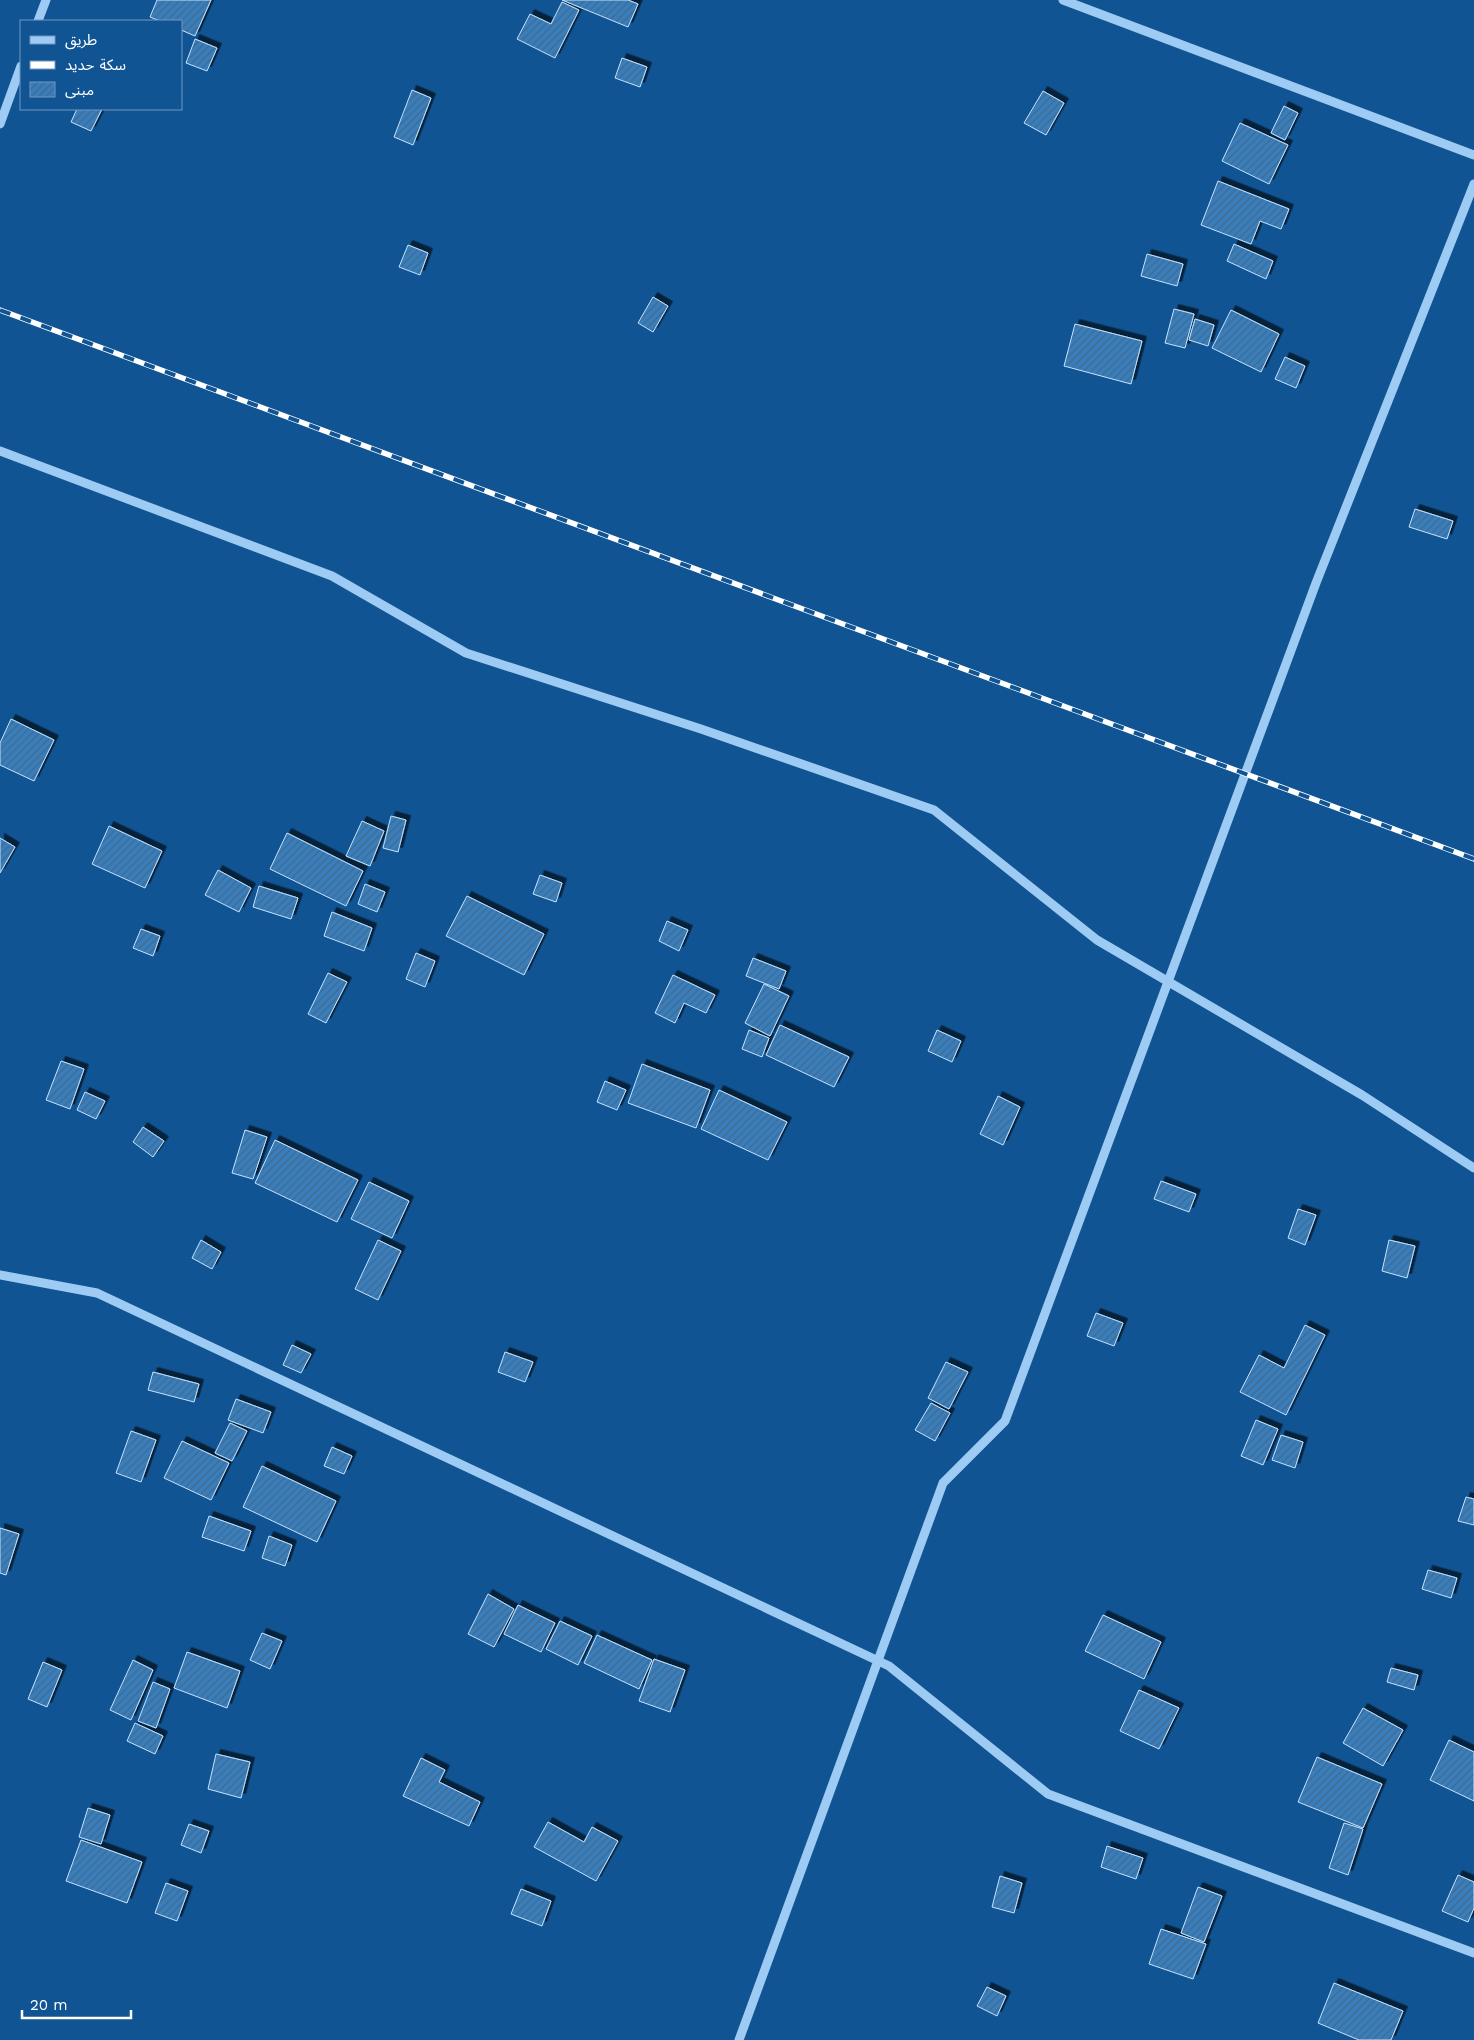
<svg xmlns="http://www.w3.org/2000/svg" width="1474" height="2040" font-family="'Work Sans','Noto Sans Arabic',sans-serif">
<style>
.building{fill:url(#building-hatch);stroke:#c5e3fe;filter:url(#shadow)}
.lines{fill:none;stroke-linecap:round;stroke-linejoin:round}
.minor{stroke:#9ecbf3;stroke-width:9}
.rail-casing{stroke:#fff;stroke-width:5.5}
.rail{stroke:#105494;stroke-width:4;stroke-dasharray:11;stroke-linecap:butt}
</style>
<defs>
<pattern id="building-hatch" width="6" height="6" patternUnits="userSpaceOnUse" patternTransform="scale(1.25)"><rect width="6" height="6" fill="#397ebc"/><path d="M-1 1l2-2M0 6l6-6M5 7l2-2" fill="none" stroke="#42688a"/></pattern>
<filter id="shadow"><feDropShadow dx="4.5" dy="-4.5" stdDeviation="0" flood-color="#0009"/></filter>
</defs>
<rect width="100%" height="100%" fill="#105494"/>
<path class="building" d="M157,0H211L195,36L181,30V21H160L150,17Z
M562,0H628L638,4L628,27Z
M562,2L579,10L555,58L517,39L530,14L551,24Z
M195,39L217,48L207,71L186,63Z
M622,58L647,67L640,87L615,78Z
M412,90L431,98L413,145L394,137Z
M1043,91L1064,103L1046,135L1024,123Z
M1284,106L1298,113L1285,140L1271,133Z
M77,109H102L91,131L71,122Z
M1240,123L1288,145L1269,184L1222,161Z
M1218,181L1289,209L1281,229L1260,221L1251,244L1201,225Z
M1234,244L1273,261L1266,279L1227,261Z
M408,245L428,253L420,275L399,267Z
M1147,254L1183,264L1177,286L1141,276Z
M653,297L668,306L653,332L638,323Z
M1174,309L1194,314L1185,348L1165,343Z
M1231,310L1279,334L1261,372L1212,348Z
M1195,319L1214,325L1208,346L1189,340Z
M1075,324L1142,341L1131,384L1064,366Z
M1285,357L1305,366L1296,388L1275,379Z
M1415,509L1453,521L1447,539L1409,527Z
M11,719L54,740L34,781L0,765V743Z
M391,816L406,820L398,852L383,848Z
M362,821L384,831L370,866L346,856Z
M109,826L162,851L145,888L92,864Z
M287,833L363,871L346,906L270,869Z
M0,838L15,847L0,873Z
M218,870L251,888L239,912L205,895Z
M540,875L562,883L556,902L533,894Z
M365,884L385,892L377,912L358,904Z
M259,886L298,898L291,919L253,907Z
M467,896L544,934L524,975L446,936Z
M332,912L372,928L364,951L324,936Z
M667,921L688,930L679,951L659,941Z
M141,929L160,936L153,956L133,948Z
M416,953L435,961L425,987L406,979Z
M753,958L786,971L779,989L746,976Z
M328,973L347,982L326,1023L308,1014Z
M673,975L715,995L706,1013L684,1003L675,1023L655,1013Z
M764,984L789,996L770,1036L745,1023Z
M780,1025L849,1057L834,1087L766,1055Z
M749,1030L769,1038L762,1057L742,1049Z
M937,1030L961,1041L952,1062L928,1051Z
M61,1061L84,1069L70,1109L46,1100Z
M642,1064L710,1090L696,1128L628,1103Z
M605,1081L626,1090L617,1110L597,1102Z
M719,1090L787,1122L768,1160L701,1129Z
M85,1092L105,1101L96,1119L77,1110Z
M998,1096L1020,1107L1003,1145L980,1134Z
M143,1127L164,1141L153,1157L133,1142Z
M245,1130L267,1137L253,1179L232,1173Z
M275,1140L358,1180L337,1222L255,1183Z
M1161,1181L1196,1194L1189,1212L1154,1199Z
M369,1182L409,1201L392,1238L351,1219Z
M1298,1209L1316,1215L1305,1245L1288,1238Z
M201,1240L221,1252L212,1269L192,1258Z
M378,1240L401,1251L378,1300L355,1289Z
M1389,1240L1415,1246L1407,1278L1382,1271Z
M1096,1313L1123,1323L1114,1346L1087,1336Z
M1305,1325L1325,1335L1286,1415L1240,1392L1259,1355L1284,1368Z
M292,1345L311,1354L301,1373L283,1365Z
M505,1352L533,1362L525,1382L498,1372Z
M946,1362L968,1372L949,1409L928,1398Z
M153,1372L199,1384L194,1402L148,1390Z
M236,1399L271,1412L263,1433L228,1420Z
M931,1403L950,1413L935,1441L915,1430Z
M1256,1420L1278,1429L1263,1465L1241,1456Z
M230,1423L247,1431L232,1461L215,1453Z
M131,1431L156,1440L141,1482L116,1473Z
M1281,1435L1303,1442L1295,1468L1272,1460Z
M182,1441L229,1463L211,1500L164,1478Z
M332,1447L352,1456L344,1474L324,1466Z
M262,1466L336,1501L317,1542L243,1507Z
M1466,1497L1474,1499V1525L1458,1521Z
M209,1516L251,1531L244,1551L202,1537Z
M0,1528L19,1534L6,1575L0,1573Z
M269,1536L292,1545L285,1566L262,1558Z
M1428,1570L1457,1578L1451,1598L1422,1589Z
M488,1594L514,1609L494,1647L468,1634Z
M518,1605L555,1623L541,1652L504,1634Z
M1103,1615L1161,1642L1144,1679L1085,1651Z
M560,1621L592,1636L578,1665L546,1649Z
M262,1633L282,1641L270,1669L250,1660Z
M597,1635L652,1660L639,1689L584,1663Z
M187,1652L240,1671L227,1708L174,1688Z
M654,1659L685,1670L670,1712L639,1701Z
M133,1660L153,1670L131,1720L110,1710Z
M43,1662L62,1670L47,1707L28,1699Z
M1391,1668L1418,1675L1414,1690L1387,1682Z
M153,1682L170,1689L156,1728L138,1721Z
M1139,1690L1179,1708L1159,1749L1120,1731Z
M1363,1708L1403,1730L1383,1766L1343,1743Z
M135,1723L163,1736L155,1754L127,1741Z
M1449,1740L1474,1752V1801L1430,1780Z
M216,1754L250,1762L241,1798L208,1789Z
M1317,1757L1382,1784L1363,1828L1298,1802Z
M421,1758L445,1770L439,1782L480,1802L469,1826L403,1796Z
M88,1808L110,1815L101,1844L79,1837Z
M548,1822L584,1842L592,1827L618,1841L596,1881L534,1847Z
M1344,1823L1363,1829L1348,1875L1329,1868Z
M189,1824L209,1831L201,1853L181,1845Z
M81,1840L142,1862L127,1903L66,1881Z
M1107,1846L1143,1858L1136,1879L1101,1867Z
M1458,1875L1474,1882V1908L1468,1922L1442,1911Z
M1000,1876L1022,1883L1014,1913L992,1907Z
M166,1883L188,1891L177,1921L155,1913Z
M1198,1887L1222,1896L1204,1942L1181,1933Z
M521,1889L551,1901L542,1926L511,1914Z
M1161,1929L1206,1944L1193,1979L1149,1964Z
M1334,1983L1403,2011L1391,2040H1359L1318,2023Z
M987,1987L1006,1996L997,2016L977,2006Z"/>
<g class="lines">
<path class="minor" d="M1063,0L1474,155
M38,21L46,0
M0,124L21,66
M0,451L332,576L466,653L701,729L934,810L1097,940L1362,1095L1474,1168
M0,1275L97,1293L889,1666L1048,1794L1474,1953
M739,2040L943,1483L1005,1421L1316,583L1474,184"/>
<g class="rail-casing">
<path id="rail" d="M0,310L1474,859"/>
</g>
<use href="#rail" class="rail"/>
</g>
<rect x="20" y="20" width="162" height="90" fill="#105494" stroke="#7098bf"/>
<rect x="30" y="36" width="25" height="8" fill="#9ecbf3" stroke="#7098bf"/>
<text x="65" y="45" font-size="15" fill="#ffffff">طريق</text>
<rect x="30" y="61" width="25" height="8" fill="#ffffff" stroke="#7098bf"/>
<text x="65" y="70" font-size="15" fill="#ffffff">سكة حديد</text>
<rect x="30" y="82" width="25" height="15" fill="url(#building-hatch)" stroke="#7098bf"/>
<text x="65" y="95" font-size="15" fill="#ffffff">مبنى</text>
<path d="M22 2010v8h109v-8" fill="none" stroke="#ffffff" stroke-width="2.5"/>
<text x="30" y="2010" font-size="15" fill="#ffffff" stroke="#105494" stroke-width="4" paint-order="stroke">20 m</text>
</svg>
